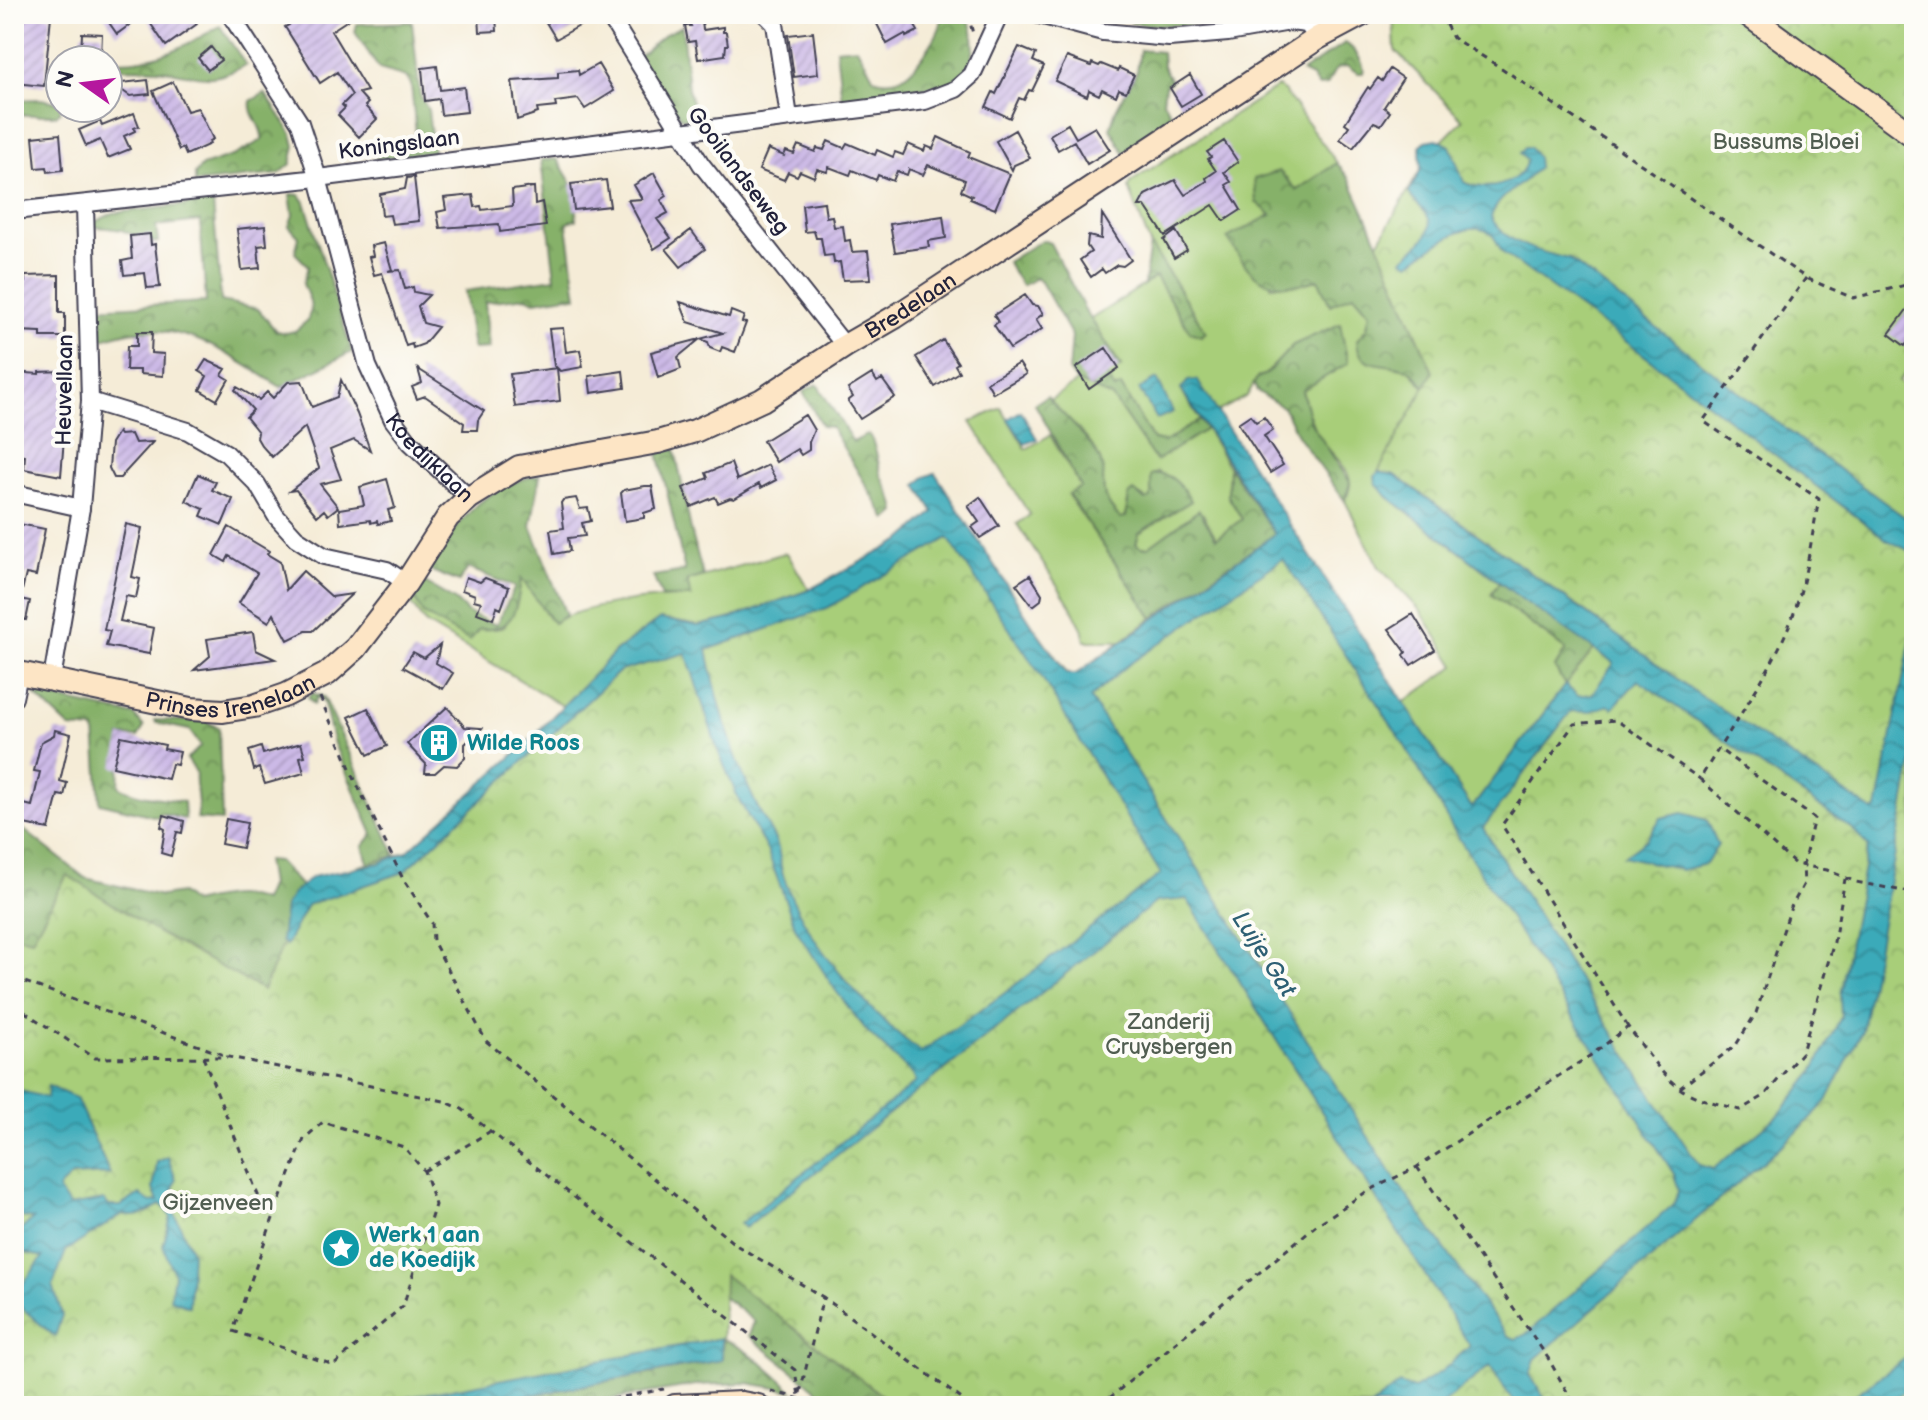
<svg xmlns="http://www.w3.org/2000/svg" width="1928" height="1420" font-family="'Balsamiq Sans',sans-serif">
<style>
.grass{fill:#a8ce79;stroke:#65785a;stroke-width:2}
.forest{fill:url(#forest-crowns);stroke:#546a52;stroke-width:2}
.park{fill:url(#park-crowns);stroke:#65785a;stroke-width:2}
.water{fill:url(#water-waves);stroke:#2e667a;stroke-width:2;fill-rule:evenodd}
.building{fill:url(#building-hatch)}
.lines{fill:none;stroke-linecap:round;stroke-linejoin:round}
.lane-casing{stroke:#424052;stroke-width:12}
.street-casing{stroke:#424052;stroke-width:20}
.secondary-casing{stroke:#424052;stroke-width:26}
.path{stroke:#424052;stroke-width:3;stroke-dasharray:6 6;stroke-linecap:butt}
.lane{stroke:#fff;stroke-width:8}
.street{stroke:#fff;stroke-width:16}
.secondary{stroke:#fde5c5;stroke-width:22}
.labels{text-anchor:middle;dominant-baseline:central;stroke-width:8;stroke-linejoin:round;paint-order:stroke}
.park-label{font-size:22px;fill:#515e51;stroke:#fdfcf7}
.street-label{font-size:22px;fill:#22223b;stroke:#fdfcf7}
.culture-label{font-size:22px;font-weight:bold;fill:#0d838f;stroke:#fdfcf7;text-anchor:start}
.water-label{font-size:24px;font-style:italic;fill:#2d5f74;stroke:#fdfcf7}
</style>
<defs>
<pattern id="forest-crowns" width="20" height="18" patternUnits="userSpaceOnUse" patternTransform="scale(2)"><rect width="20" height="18" fill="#86b169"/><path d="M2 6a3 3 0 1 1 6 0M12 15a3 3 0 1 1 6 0" fill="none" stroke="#6d9058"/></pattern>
<pattern id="park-crowns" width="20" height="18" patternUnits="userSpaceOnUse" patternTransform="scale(2)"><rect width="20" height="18" fill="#a8ce79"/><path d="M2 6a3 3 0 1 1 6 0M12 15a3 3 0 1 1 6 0" fill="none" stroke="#90b16a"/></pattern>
<pattern id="water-waves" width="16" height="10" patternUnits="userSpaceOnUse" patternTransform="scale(2)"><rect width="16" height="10" fill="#3baab9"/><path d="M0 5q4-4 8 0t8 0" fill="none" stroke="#318a98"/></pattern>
<pattern id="building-hatch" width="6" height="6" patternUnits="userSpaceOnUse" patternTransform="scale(2)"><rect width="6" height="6" fill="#ccb9e6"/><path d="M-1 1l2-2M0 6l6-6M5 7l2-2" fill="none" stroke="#af9fc6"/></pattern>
</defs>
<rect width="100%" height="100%" fill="#fdfcf7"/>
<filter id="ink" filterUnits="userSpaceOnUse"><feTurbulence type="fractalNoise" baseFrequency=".0125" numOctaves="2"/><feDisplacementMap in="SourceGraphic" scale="16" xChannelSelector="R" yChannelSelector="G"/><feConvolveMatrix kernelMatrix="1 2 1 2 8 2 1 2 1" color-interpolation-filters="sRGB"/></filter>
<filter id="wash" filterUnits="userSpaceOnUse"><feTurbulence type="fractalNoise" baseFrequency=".006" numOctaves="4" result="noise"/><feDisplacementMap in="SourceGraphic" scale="32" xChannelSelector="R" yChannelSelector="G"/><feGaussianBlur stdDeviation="1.8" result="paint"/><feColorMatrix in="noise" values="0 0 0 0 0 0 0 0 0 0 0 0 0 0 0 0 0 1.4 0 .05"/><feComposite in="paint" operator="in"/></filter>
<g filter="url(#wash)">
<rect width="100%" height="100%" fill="#f5ecd7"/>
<path class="grass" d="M1277,87L1284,91L1337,163L1297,190L1271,215V286L1318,279L1354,294L1370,312L1367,328L1357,340L1411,371L1433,397V372L1378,243L1459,396L1388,497L1499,582L1492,595L1566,650L1555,668L1565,685L1472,809L1403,703L1455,666L1420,610L1379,567L1345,501C1347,495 1351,488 1350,482C1348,466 1329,452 1320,439C1311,424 1306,408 1302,390L1340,325L1293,345L1266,374L1257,378L1247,396L1217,412L1197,381L1181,390L1200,420L1164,442L1153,440L1121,387L1114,389L1107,374L1121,366L1091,319L1156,277L1190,332H1206L1150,244L1129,188L1131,182Z
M1077,382L1112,397L1156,461L1206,429L1229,467L1228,496L1243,519L1216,538L1203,514L1148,547H1141L1136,544L1139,533L1191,501L1186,493L1158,472L1152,475L1151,498L1149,501L1134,492L1129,495L1125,518H1120C1092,490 1110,479 1097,454C1089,438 1062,414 1050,400Z
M1001,408L1026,449L1050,435L1081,488L1068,495L1153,618L1121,641H1085L1082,628L1069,603L1017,524L1030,515L971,422Z
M785,553H787L809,590L729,619L698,626L660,619L616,651L563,706L425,623L411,604L414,597L423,614C448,620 479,635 504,627L519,592L521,577L553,623C584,604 654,597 690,597L687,581Z"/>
<path class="forest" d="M941,14H967C978,43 978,69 947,84L842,100L836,49L857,47L874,78C883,82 897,81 905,75C918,66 946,28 941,14Z
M1132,14H1272C1226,21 1178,30 1131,23Z
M412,22L420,95L428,110L433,152L375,159L387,145L416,135L411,84L406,77L379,69L355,32L357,24Z
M220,26L246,65C209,84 204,77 165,70C148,67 130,69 113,68V61C158,62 183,47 220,26Z
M682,26L688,89L697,119L681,118L638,57L665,34Z
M1345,43C1353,47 1366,64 1363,73H1358L1347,66C1332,67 1333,75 1327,85L1318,86L1312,77L1302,72Z
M1140,50L1162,52L1163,66L1171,81L1165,86L1163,101L1178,124L1126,156L1110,128L1116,110L1137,71Z
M265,93L292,134L295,146L291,164L279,174L195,183V174L202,166L235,155L262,140C264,126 248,116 251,101Z
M41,99L57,102L60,105V112L56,115H14V100Z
M557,159L578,194L576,220L570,221L567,225L577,297L567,296L535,301L526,297L485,302L489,348L473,349L465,291L555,278L541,160Z
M1337,163L1350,180L1369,222L1433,372L1432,397C1426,390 1420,378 1412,372C1394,359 1357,374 1357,340L1367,328L1370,313L1354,294L1330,305L1318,279C1307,284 1299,285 1287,285C1251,285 1246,265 1227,238L1271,215L1256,202L1254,179L1279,171L1297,190Z
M290,194L300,195L305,202L352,352L281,387C237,360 192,325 137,331C123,332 108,338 94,341L93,308L206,302L200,221L156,226L158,242L141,243C129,228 113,228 94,227L95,222L113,213L213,202L221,301L258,309L276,331L286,333L295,331L307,321L311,310L310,301L303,284L308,266L295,253L299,237L289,226L293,215Z
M1042,240L1050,243L1085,310L1121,367L1107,374L1114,389L1121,386L1153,440L1164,442L1200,420L1206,429L1156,461L1112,397L1077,382L1069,371L1072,336L1041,282L1036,278L1022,286L1007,262Z
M1150,244L1206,332L1201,336L1190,332L1156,277L1144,284Z
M1340,324L1348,363L1302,391L1311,423L1350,482L1345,501L1297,435L1284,408L1257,391L1254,384L1257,378L1266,374L1293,345Z
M817,384L853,442L869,434C877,447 877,460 881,474C886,488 895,497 896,512L887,520L831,427L822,426L803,392Z
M1047,396C1062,416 1085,432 1097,454C1112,479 1091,489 1120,518L1126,517L1129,495L1134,491L1145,500L1151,498V475C1169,469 1183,487 1191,501L1139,533L1136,544L1141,547H1148L1199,510L1216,538L1242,519L1228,496L1229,467L1275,534L1153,618L1068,494L1081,487L1035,404Z
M675,449L691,530L703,576L687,581L691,597H662L653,576L685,571L658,452Z
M540,475L531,526L566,615L553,623L521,578C517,608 515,632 479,629L470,641L423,614L414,597L425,583L456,601L468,613L496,625L515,587L468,568L459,582L429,570C456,523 483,485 540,475Z
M1499,582L1614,663L1578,696L1565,685L1555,668L1566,650L1491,594Z
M312,693L324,697L396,856L369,866L363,846L373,834L334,744L323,700L317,697L314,704L308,698Z
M40,695L134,715L144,727L138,737L121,736L119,786C140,799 161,796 184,802L185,819L160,813L158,817L100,803L95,730L70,728L36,696Z
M155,720L206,721L219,728L222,821L197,819C201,802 194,791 196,772L187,759L201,746L189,730L156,723Z
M14,822L85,878L161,896L181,893L192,903C218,897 238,892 263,901L270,885L266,860L278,861L301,886L293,893L919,1406H840L834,1404L749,1336L754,1321L523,1139L14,954Z
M721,1338C749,1350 771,1370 793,1391L747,1383L696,1385L569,1406H499L498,1401L722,1360Z"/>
<path class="park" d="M1393,14H1914V362L1899,381L1914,392V1406H896L724,1275L722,1360L471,1406H14V935L32,939L67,875L158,933L263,990L304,894L339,872L407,852L530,740L616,651L660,619L698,626L729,619L809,590L902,540L934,512L917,485L925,477L935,473L1033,626L1068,674H1076L1153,618L1290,525L1472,808L1565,685L1610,630L1395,475L1378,472L1433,372L1378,243L1421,169L1420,146L1426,141H1442L1463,120L1395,50Z"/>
<path class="water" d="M1437,139L1450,146L1464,182C1484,193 1520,186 1527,160L1520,153L1525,147H1529L1537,157L1538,167C1522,188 1500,192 1491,217C1505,244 1540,252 1569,259L1814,451L1914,524V553L1887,540L1632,346L1502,252C1499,246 1496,239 1492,235C1471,214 1428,251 1410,263L1403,259C1416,247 1440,231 1425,212C1419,205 1413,201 1409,193L1421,169L1420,146L1426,141Z
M1157,379L1173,412L1157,419L1139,389Z
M1197,380L1472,808L1565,685L1578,696L1592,694L1614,663L1527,603L1388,497L1376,484L1375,477L1378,472L1395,475L1691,689L1873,811L1877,809L1914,624V752L1862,1031L1827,1101L1795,1134L1535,1359L1530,1375L1549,1406H1516L1490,1366L1439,1406H1371L1399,1384L1414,1389L1443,1370L1470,1346L1187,899L1156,902L745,1228L740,1224L916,1082L913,1075L867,1031L836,991L796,929L767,850L739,800L718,751L686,653L620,671L404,872L307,905L286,945L281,941L285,906L293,893L312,877L380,863L407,852L530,740L616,651L660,619L698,626L729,619L809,590L902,540L934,512L917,485L925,477L935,473L1033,626L1067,674H1076L1275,534L1181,389L1188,381ZM948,538L1041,676L1161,874L1002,995L921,1052C867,1012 804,940 783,875C779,864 781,851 775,840C769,827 761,815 755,802C732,754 718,703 707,650L827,608ZM1283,559L1405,746L1456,834L1674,1174L1679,1190L1674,1204L1525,1335L1516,1339L1508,1336L1498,1323L1397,1182L1090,698L1128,665ZM1638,680L1852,829L1868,846L1840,995L1841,1017L1812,1074L1778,1116L1713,1169L1699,1165L1662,1111L1483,828L1571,711L1588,712L1609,705L1613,708Z
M1021,411L1037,439L1025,444L1008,419Z
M1683,813L1707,820L1718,845L1706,864L1681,870L1624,856L1646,840L1661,818Z
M48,1086L76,1098L110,1174L72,1176L58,1189L69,1206L104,1200L109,1206H120L140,1194L149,1202L158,1201L153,1189L157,1162L168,1157L176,1180L169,1201L192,1252L189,1306L170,1299L174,1274L163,1246L171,1217L161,1204C148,1212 138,1220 123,1214L66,1251L53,1285L62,1315L55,1337L14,1301V1296L43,1257L15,1251L14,1254V1236L33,1219L14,1216V1089L47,1098Z
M721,1338L722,1360L471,1406H362Z
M1914,1352V1385L1881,1406H1840Z"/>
<g id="blocks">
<path class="building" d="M21,14L51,16L44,86L14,83Z
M103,14H125L132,23L117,34Z
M144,14H190L197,24L166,46Z
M281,14H357L331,31L367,91L359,93L368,103L365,106L377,119L359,137L338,115L345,108L342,105L352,95L337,72L320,83L285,27L289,25Z
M541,14H597V16L556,39Z
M685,14H701L703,30L723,27V32H726L728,45H726L725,55L698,59L695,41L688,42L685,26H691Z
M872,14H908L918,31L906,37L905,34L887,44Z
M479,16H496L497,31L480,32Z
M813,32L818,74L794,77L788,35Z
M82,33L102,34L101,58H81Z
M211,47L221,60L208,70L198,58Z
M1019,47L1036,54L1033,61L1044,66L1032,91L1029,90L1024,100L1019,98L1010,118L986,107L993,92L996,94Z
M1067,57L1091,66L1092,63L1099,66L1101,64L1118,71L1119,68L1134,75L1126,92L1119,89L1116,96L1102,89L1099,95L1089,90L1087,96L1055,81Z
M598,64L614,91L585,109L578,99L555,102L556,107L537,109L538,113L517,120L512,81L558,78V72L578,70L579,75Z
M437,66L440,90L464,87L467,112L441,115L439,99L425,101L422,68Z
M1390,69L1403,78L1384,107L1390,112L1381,125L1374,122L1353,148L1340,139L1349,126L1345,123L1368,87L1370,89L1378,78L1382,81Z
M1190,75L1201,94L1181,106L1170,88Z
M148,80L150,94L130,96L113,84Z
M173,82L187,111L198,108L213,139L209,141L210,144L186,155L183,148L179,150L153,91Z
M134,113L139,126L134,128L135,131L124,136L130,149L108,158L100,140L86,146L79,130L100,121L102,126Z
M1068,124L1076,138L1095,127L1110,150L1087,164L1074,141L1058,150L1050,135Z
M1015,130L1030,158L1014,165L1012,170L996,141Z
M60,134L63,170L48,172L47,167L36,168L33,137Z
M938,137L970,152L968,157L1010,174L995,209L970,199L972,196L961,191L965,180L928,165L923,175L909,169L907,175L897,171L893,181L878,175L876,180L852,170L850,175L829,167L827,172L817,169L814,177L800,171L797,176L788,172L784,180L759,170L768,149L784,156L786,151L794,154L798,145L815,152L817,148L824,150L828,141L844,148L847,143L875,155L877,150L893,157L895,152L903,155L908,144L924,151L926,146L933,149Z
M1224,141L1238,162L1224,172L1231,182L1226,185L1241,210L1224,221L1213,205L1165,236L1145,206H1139L1145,195L1175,180L1185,195L1207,181L1206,178L1216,171L1208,159L1211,157L1207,152Z
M654,173L667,196L661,200L668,213L657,219L671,238L654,249L628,200L642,199L634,185Z
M414,177L419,221L392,224L390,215L382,216L380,194L405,189L407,178Z
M606,180L610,206L574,210L571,184Z
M534,187L535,204L542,202L546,226L500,232L499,224L440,228L437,212L446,210L444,198L473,195L475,207L481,206L482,210L513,206L512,190Z
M824,202L826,217L832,216L834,227L843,226L845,241L850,240L852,252L868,251L871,279L843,280L840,262L834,263L833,255L824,256L821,238H816L814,231L805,232L802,205Z
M1102,214L1131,260L1123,266L1117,265L1105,273L1102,269L1091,277L1080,260L1091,252L1087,246L1088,236L1101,239Z
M943,216L946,238L928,241L929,247L895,252L890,224Z
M265,226L267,245L258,246L260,268L242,270L237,229Z
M691,230L705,249L681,267L666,249Z
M1176,231L1187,250L1174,258L1164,240Z
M150,234L151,245L155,244L160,287L147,288L145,273L124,275L122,261L132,259L130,236Z
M384,243L392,270L388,271L400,270L405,289L413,287L414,292L429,295L418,306L423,323L438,327L424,344L413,348L412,344L406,346L382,273L374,275L369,257L373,256L371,246Z
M59,275V313H65V337H41V332L18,331L19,295H25V276Z
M1025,295L1032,305L1038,306L1043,314L1036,319L1042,329L1010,349L994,325L998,322L994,315Z
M1914,300V333L1905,346L1889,334Z
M680,302L729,317L731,311L744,316L742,322L746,323L735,352L722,347L720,352L710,348L708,342L700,339L678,357L681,369L658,378L651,352L723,333L688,322Z
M563,328L566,352L580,350L583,367L560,371L557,368L560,401L515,407L510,374L557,368L554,366L549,329Z
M137,332H152L151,353L164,354L163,376L140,374V370H126L127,346H137Z
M943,340L958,363L955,365L959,372L935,387L916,357Z
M1106,348L1119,368L1089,389L1076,368Z
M206,360L226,369L222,375L229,379L217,400L200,390L207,376L199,371Z
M1019,363L1026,374L993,393L987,382Z
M418,369L484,411L478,420L477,430H463L464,423L425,396L417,399L412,387L422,383Z
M64,371L65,425L61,476L24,469L25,456L14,455V372L39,374V372Z
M623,371L625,388L591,393L589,376Z
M872,374L877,382L882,379L895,397L860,419L848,401L853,397L848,389Z
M341,380L357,414L370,450L354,440L330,450L341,479L320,484L338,507L328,515L324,510L317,516L296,490L290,491L319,468L305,427L272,457L261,445L257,438L258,432L246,417L253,410L235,390L237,387L259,400L267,392L273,398L288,382L302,381L312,407L337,397Z
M805,415L814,430L809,442V450L801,455L797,449L776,462L763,441Z
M1250,415L1256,422L1264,417L1273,430L1264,436L1283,465L1270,473L1238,423Z
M118,432L120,435L131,434L135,443L153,442L120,478H114L109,468L111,443Z
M731,463L737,480L768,465L776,480L761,488L759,484L734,499L730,498L718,503L715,497L691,507L683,488L708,478L706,473Z
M198,474L216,482L212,490L233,499L222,525L201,516L204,509L186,501Z
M387,479L395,508L388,510L391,521L378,524L377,521L371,523L370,520L340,524L339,509L364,505L360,487Z
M645,486H652L656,509L644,513V518L625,521L621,493L624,490Z
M980,497L999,526L980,538L972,527L979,522L968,506Z
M576,498L580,509L588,508L591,521L582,523L585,536L568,538L570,551L554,554L550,530L564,528L561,503L563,500Z
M14,523L45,529L36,576L26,574L20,599L30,601L26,620L14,618Z
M126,524L142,528L132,577L140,579L136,598L126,596L120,621L154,628L149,654L106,646L110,631L104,630Z
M229,527L269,551L267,554L280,562L286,590L303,571L332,597L352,594L313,631H306L288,640L274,614L269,622L239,603L257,573L229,556L226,562L214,555Z
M1030,575L1042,594L1041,600L1033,606L1016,584Z
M466,577L480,582L485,578L509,587L501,609L497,607L493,619L477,613L481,602L474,600L475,595L462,590Z
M1413,614L1435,650L1411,665L1404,655L1406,652L1389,629Z
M253,632L256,650L275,659L194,670L210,656L207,639Z
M440,645L436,663L453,673L443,689L403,667L413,652L424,658Z
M447,707L465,727L482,728L465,744V758L457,766L444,765L435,773H425L426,764L407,744Z
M368,708L387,746L368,755L349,717Z
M55,730L71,734L60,781L67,783L64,796L58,795L49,829L19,823L24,804L32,806L40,772L34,771L41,742L54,735Z
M121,736L165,745L164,749L180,752L177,765L172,764L168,779L113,767Z
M301,743L305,756L300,757L304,773L265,784L259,768L254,770L249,751L261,747L263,754Z
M164,815L184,821L182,833L177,832L171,856L161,853L165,829L161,827Z
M226,819L247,823L242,848L221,844Z"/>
</g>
</g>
<g filter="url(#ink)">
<use href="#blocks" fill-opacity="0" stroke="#424052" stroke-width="2"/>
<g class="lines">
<g class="lane-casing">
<path id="lane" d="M614,25L633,14"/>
</g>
<g class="street-casing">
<g id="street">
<path id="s1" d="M230,14L300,123L318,178L368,366L393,420L410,442L469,498"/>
<path d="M608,14L701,164L845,346"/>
<path d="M765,14L775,24L789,117"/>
<path d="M1036,14L1103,32L1169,38L1228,33L1290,22L1307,24L1318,38"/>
<path d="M14,211L318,178L925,101L956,89L972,75L1000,14"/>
<path d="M90,401L188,431L226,453L257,484L276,516L296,538L324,556L387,570L406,583"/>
<path d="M14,493L81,508L90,401L85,205"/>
<path d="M52,679L81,508"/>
<path d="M14,698L19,674"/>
</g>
</g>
<g class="secondary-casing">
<g id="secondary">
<path d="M1747,14L1914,136"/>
<path id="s2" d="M14,672L191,709L223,711L254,706L286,695L327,674L356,648L406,583L448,517L469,498L519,467L658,442L695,431L762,400L845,346L895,317L1318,38L1363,14"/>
<path d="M675,1406L742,1403L758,1406"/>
</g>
</g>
<path class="path" d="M968,14L973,34
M1440,14L1453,38L1503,69L1806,278L1853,298L1914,283
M1806,278L1703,421L1819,499C1812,535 1807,573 1796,607C1775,669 1733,723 1700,779L1795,864L1827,870L1856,882L1914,893
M320,697L355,780L403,879L432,923L433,941L486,1041L736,1245L823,1297
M14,978L224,1055
M14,1005L95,1058L229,1057L444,1101L462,1109L795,1370L799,1396
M1628,1027L1502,825L1574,724L1616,720L1700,779
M203,1057L260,1200L277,1207L304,1139L323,1122L404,1147L424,1171L435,1205L403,1306L334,1365L233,1331L277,1207
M1680,1088L1736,1045L1756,1013L1791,907L1804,884L1803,865L1814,818L1719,749
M1417,1167L1548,1358L1575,1406
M424,1171L489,1132
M771,1391L825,1406
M800,1393L823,1297L971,1406
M577,1406L664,1389
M1100,1406L1315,1226L1366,1192L1417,1167L1594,1053L1628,1027C1644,1047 1660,1075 1681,1089C1698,1100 1721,1104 1740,1110L1764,1096L1802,1052L1834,942L1845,879"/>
<use href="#lane" class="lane"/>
<use href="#street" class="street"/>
<use href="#secondary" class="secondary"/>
</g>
</g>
<defs>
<g id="building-disc" transform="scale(2)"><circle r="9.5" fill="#0f9aa8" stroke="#fdfcf7"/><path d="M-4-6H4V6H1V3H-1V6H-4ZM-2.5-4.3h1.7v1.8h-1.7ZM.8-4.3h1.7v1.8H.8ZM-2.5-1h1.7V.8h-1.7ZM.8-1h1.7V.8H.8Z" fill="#fff"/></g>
<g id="sight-disc" transform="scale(2)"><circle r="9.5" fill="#0f9aa8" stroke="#fdfcf7"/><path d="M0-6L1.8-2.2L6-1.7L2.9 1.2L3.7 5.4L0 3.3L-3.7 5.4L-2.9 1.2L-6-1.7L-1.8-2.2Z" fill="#fff"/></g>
</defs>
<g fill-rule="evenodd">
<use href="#building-disc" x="439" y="743"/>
<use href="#sight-disc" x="341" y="1248"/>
</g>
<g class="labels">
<g class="park-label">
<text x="1786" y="142">Bussums Bloei</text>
<text x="1169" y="1022">Zanderij<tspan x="1169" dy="25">Cruysbergen</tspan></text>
<text x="218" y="1203">Gijzenveen</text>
</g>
<g class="street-label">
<text transform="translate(399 145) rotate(-7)">Koningslaan</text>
<text transform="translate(738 171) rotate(53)">Gooilandseweg</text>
<text stroke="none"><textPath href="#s2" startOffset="1040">Bredelaan</textPath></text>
<text transform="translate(65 390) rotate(-89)">Heuvellaan</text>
<text stroke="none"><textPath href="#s1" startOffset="494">Koedijklaan</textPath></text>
<text stroke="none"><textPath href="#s2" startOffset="222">Prinses Irenelaan</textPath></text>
</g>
<g class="culture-label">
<text x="467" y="743">Wilde Roos</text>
<text x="369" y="1235">Werk 1 aan<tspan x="369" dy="25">de Koedijk</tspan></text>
</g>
<g class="water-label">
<text transform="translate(1264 954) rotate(57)">Luije Gat</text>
</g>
</g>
<rect width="1928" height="1420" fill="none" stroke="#fdfcf7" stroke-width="48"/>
<g transform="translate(84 84) rotate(284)"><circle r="38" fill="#fdfcf7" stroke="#a5a5ac" stroke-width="2"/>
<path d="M0-6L14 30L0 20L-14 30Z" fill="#b5179e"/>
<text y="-12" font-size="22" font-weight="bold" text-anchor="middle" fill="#22223b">N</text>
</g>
</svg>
